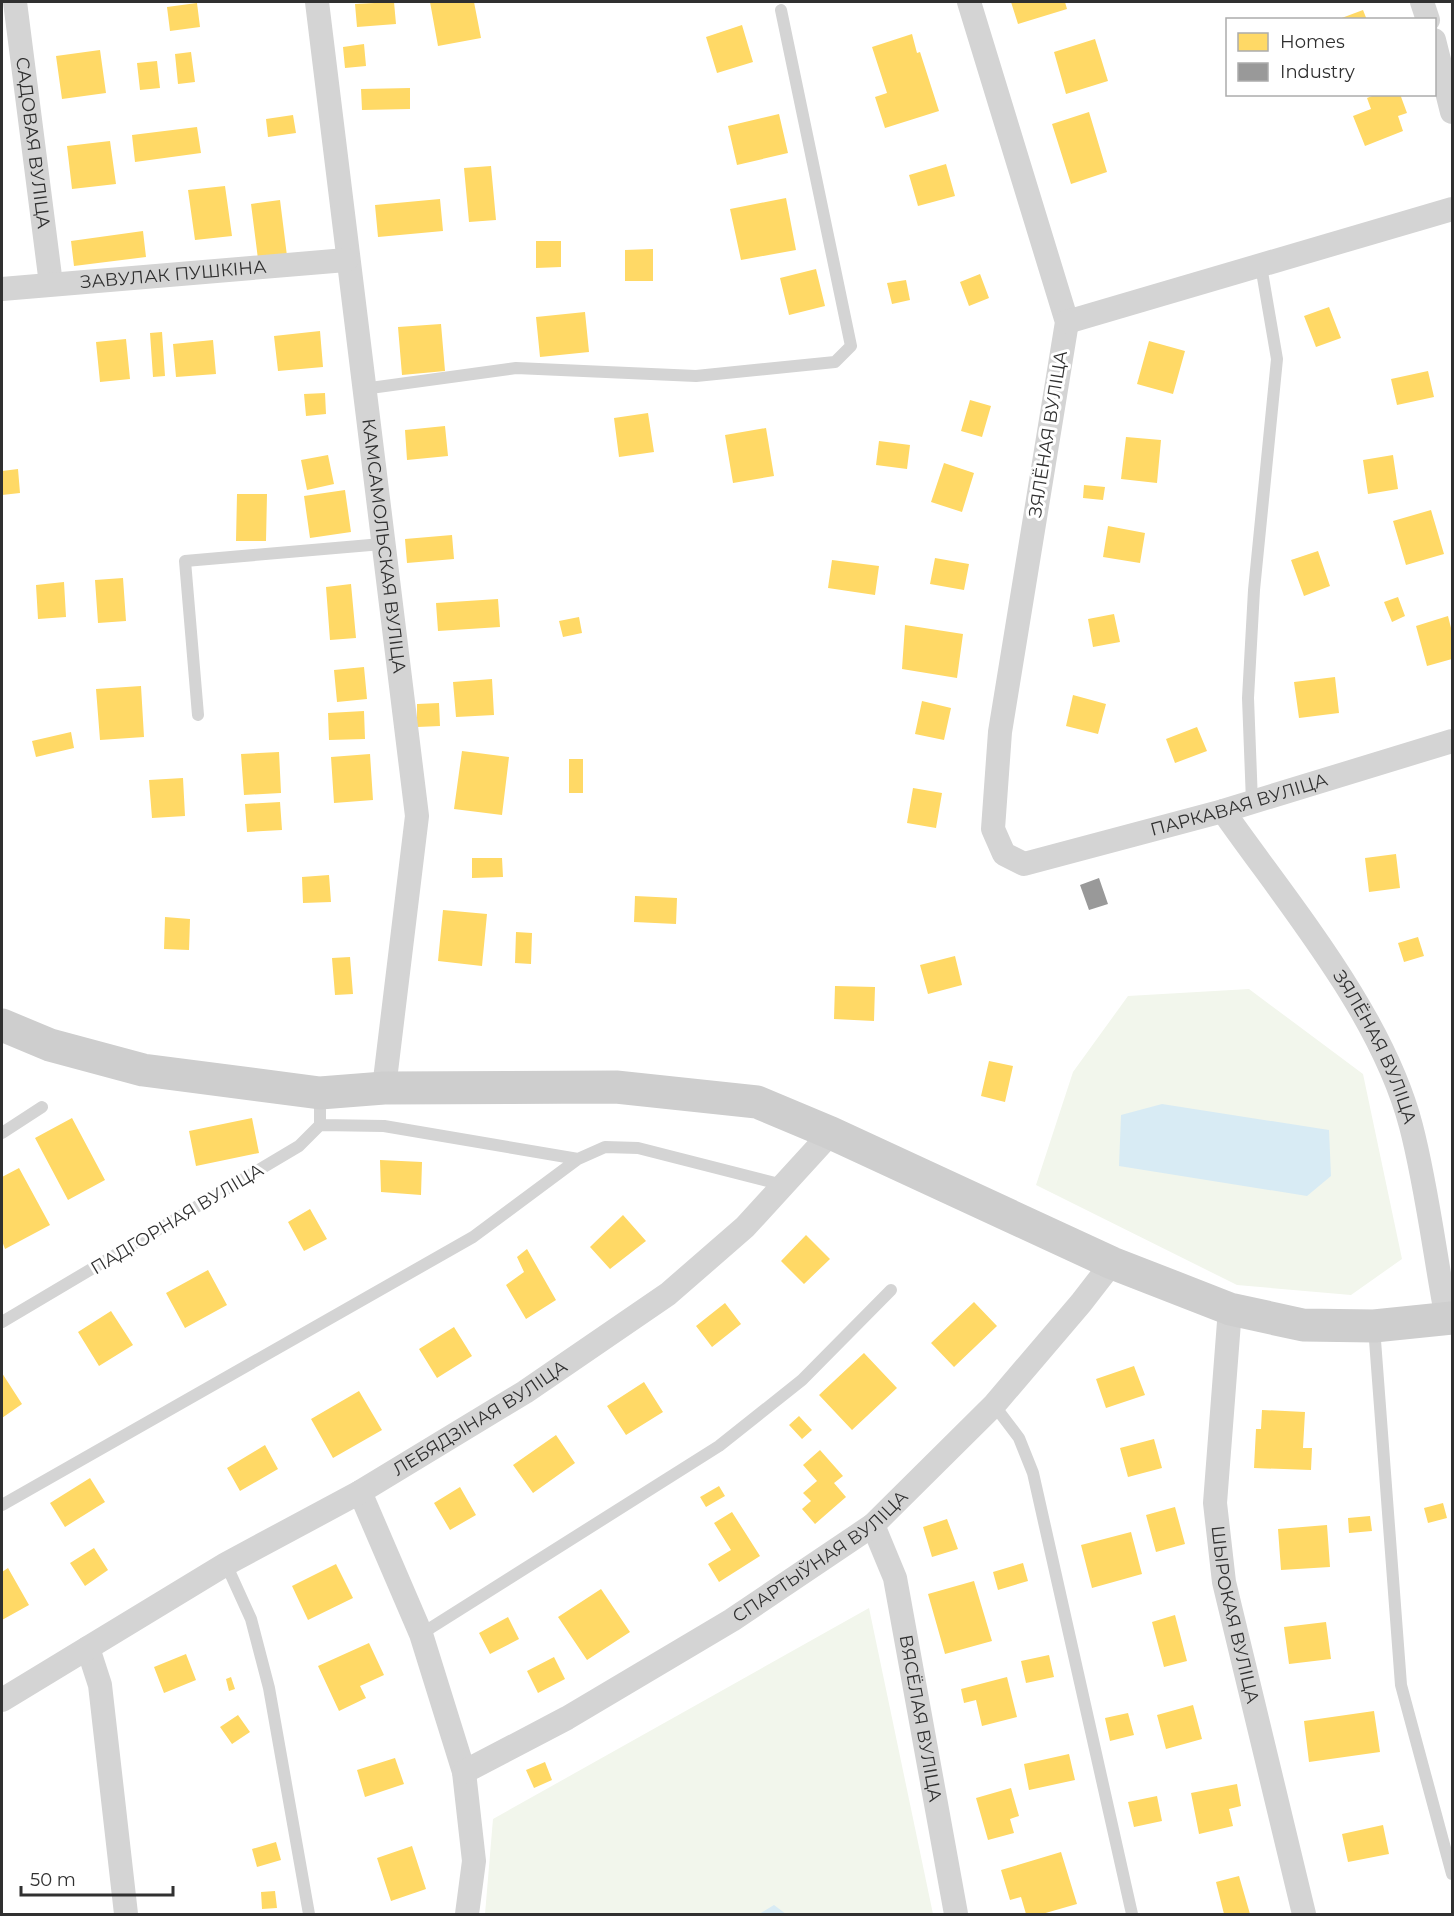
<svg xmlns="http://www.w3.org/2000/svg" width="1454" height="1916" font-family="Montserrat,sans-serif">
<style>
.green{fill:#f2f6ec}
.water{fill:#d8ebf4}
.homes{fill:#ffd966}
.industry{fill:#999}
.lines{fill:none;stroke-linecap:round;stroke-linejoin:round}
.lane{stroke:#d4d4d4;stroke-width:12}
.street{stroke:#d4d4d4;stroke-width:24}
.secondary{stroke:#cecece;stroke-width:33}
.labels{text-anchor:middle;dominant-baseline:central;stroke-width:6;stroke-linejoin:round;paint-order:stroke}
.street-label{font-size:18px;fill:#303030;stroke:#fff}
</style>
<rect width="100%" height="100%" fill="#fff"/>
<path class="green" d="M1249,989L1363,1074L1402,1259L1351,1295L1237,1285L1036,1185L1073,1072L1128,996Z
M869,1608L933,1914H485L493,1819Z"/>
<path class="water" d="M1162,1104L1329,1130L1331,1176L1307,1196L1119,1166L1121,1115Z
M774,1905L786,1914H759Z"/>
<path class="homes" d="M394,2L396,24L357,27L355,4Z
M430,2H474L481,38L438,46Z
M1011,2H1065L1067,9L1018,24Z
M197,3L200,27L170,31L167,7Z
M1363,10L1367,20H1339V19Z
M742,25L753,62L717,73L706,37Z
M912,34L917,53L920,52L939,111L885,128L875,97L887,93L872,47Z
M1095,39L1108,81L1066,94L1054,52Z
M364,44L366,66L345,68L343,47Z
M100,50L106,93L62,99L56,56Z
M191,52L195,82L178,84L175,54Z
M157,61L160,88L140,90L137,63Z
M410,88V109L362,110L361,89Z
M1377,94H1400L1407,113L1398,116L1403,131L1365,146L1353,116L1371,109L1367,98Z
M1089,112L1107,172L1071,184L1052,124Z
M779,114L788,153L737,165L728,126Z
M293,115L296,133L268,137L266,119Z
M197,127L201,153L135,162L132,135Z
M110,141L116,184L72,189L67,146Z
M946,164L955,196L918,206L909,175Z
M491,166L496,220L469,222L464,168Z
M225,186L232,236L195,240L188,190Z
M786,198L796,250L741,260L730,209Z
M440,199L443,231L378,237L375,205Z
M280,200L287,256L258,259L251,204Z
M143,231L146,257L74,266L71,241Z
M536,241H561V267L536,268Z
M653,249V281H625V250Z
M816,269L825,306L789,315L780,278Z
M980,274L989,298L969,306L960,282Z
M906,280L910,300L892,304L887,283Z
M1329,307L1341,338L1316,347L1304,316Z
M585,312L589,352L540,357L536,317Z
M441,324L445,371L402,375L398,327Z
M320,331L323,367L278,371L274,336Z
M162,332L165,376L153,377L150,333Z
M126,339L130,379L100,382L96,342Z
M213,340L216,374L176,377L173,344Z
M1149,341L1185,351L1173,394L1137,384Z
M1428,371L1434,397L1397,405L1391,379Z
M325,393L326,414L306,416L304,394Z
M970,400L991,406L982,437L961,431Z
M648,413L654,452L619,457L614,418Z
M445,426L448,456L407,460L405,430Z
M766,428L774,476L733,483L725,435Z
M1126,437L1161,440L1157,483L1121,479Z
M879,441L910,445L907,469L876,465Z
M328,455L334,484L307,490L301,460Z
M1393,455L1398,489L1368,494L1363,460Z
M944,463L974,473L962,512L931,502Z
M18,469L20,493L2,495V471Z
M1084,485L1105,487L1103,500L1083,498Z
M345,490L351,532L310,538L304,496Z
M237,494H267L266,541H236Z
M1431,510L1444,554L1406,565L1393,521Z
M1108,526L1145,533L1140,563L1103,557Z
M452,535L454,559L407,563L405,539Z
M1318,551L1330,586L1304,596L1291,560Z
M935,558L969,564L964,590L930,584Z
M832,560L879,566L875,595L828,588Z
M123,578L126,621L98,623L95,580Z
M64,582L66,617L38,619L36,585Z
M351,584L356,638L330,640L326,587Z
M1398,597L1405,616L1392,622L1384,602Z
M498,599L500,627L438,631L436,603Z
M1114,614L1120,642L1093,647L1088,619Z
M1448,616L1452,632V659L1427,666L1416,626Z
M579,617L582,633L563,637L559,621Z
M905,625L963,634L957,678L902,669Z
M364,667L367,699L337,702L334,670Z
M1335,677L1339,713L1299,718L1294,682Z
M492,679L494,715L456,717L453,682Z
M141,686L144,737L100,740L96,689Z
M1073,695L1106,704L1098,734L1066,726Z
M922,701L951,708L944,740L915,734Z
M439,703L440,726L417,727V704Z
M364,711L365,739L329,740L328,713Z
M1197,727L1207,751L1175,763L1166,739Z
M71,732L74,748L36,757L32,741Z
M462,751L509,757L502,815L454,809Z
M279,752L281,793L244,795L241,754Z
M370,754L373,800L334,803L331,757Z
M569,759H583V793H569Z
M183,778L185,816L152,818L149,780Z
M913,788L942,793L936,828L907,823Z
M280,802L282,830L247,832L245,804Z
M1396,854L1400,888L1369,892L1365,858Z
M472,858H502L503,877L472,878Z
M329,875L331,902L303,903L302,877Z
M635,896L677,898L676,924L634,922Z
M443,910L487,914L482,966L438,961Z
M165,917L190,919L189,950L164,949Z
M516,932L532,933L531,964L515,963Z
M1418,937L1424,956L1404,962L1398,943Z
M955,956L962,985L928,994L920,965Z
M350,957L353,994L335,995L332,958Z
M835,986L875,987L874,1021L834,1019Z
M989,1061L1013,1066L1005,1102L981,1096Z
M72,1118L105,1180L68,1200L35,1138Z
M252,1118L259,1153L196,1166L189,1131Z
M380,1160L422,1162L421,1195L381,1192Z
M19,1168L50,1225L5,1249L2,1241V1177Z
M310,1209L327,1239L304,1251L288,1222Z
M623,1215L646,1241L610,1269L590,1247Z
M806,1235L830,1259L804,1284L781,1261Z
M527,1249L556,1300L526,1319L506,1285L524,1272L517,1257Z
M208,1270L227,1305L185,1328L166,1293Z
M974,1302L997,1326L954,1367L931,1343Z
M725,1303L741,1324L712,1347L696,1326Z
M111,1311L133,1345L99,1366L78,1332Z
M454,1327L472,1356L437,1378L419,1349Z
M864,1353L897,1388L852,1430L819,1395Z
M1134,1366L1145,1395L1106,1408L1096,1379Z
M2,1373L22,1404L2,1418Z
M644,1382L663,1412L626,1435L607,1406Z
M359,1391L382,1430L333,1458L311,1419Z
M1262,1410L1305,1412L1303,1448H1312L1311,1470L1254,1468L1256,1429H1261Z
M799,1416L812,1430L802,1439L789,1425Z
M556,1435L575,1463L533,1493L513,1465Z
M1154,1439L1162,1468L1128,1477L1120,1448Z
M265,1445L278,1469L240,1491L227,1468Z
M820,1450L843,1476L834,1483L846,1497L815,1524L802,1509L811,1501L803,1493L817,1481L803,1465Z
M90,1478L105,1502L65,1527L50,1503Z
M719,1486L725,1496L706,1507L700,1497Z
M460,1487L476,1515L450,1530L434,1503Z
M1443,1503L1447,1518L1428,1523L1424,1508Z
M1175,1507L1185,1544L1156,1552L1146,1515Z
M732,1512L760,1556L719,1582L708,1564L731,1550L714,1523Z
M1370,1516L1372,1531L1349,1533L1348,1518Z
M947,1519L958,1549L932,1557L923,1527Z
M1327,1525L1330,1567L1281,1570L1278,1529Z
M1131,1532L1142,1574L1092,1588L1081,1545Z
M94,1548L108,1570L85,1586L70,1563Z
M1023,1563L1028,1581L998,1590L993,1572Z
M336,1564L353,1598L308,1620L292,1586Z
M8,1568L29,1605L2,1620V1572Z
M974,1581L992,1641L945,1654L928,1594Z
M601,1589L630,1632L587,1660L558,1617Z
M1175,1615L1187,1661L1164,1667L1152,1622Z
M508,1617L519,1639L490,1654L479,1633Z
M1326,1622L1331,1659L1289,1664L1284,1627Z
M369,1643L384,1675L360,1686L366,1698L339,1711L318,1666Z
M186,1654L196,1680L164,1693L154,1667Z
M1049,1655L1054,1677L1026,1683L1021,1661Z
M554,1657L565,1679L538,1693L527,1671Z
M231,1677L235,1689L229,1691L226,1679Z
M1007,1677L1017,1717L982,1726L976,1700L964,1703L961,1689Z
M1193,1705L1202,1739L1166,1749L1157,1715Z
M1374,1711L1380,1752L1309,1762L1304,1721Z
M1128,1713L1134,1735L1110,1741L1105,1718Z
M238,1715L250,1732L232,1744L220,1727Z
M1069,1754L1075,1780L1029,1790L1024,1764Z
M395,1758L404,1784L365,1797L357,1770Z
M545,1762L552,1780L534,1788L526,1770Z
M1237,1784L1241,1806L1229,1809L1233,1826L1199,1834L1191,1793Z
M1011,1788L1019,1816L1010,1819L1014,1833L988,1840L976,1798Z
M1157,1796L1162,1821L1134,1827L1128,1802Z
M1383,1825L1389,1854L1348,1862L1342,1834Z
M276,1842L281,1860L257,1867L252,1849Z
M412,1846L426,1889L391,1901L377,1858Z
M1061,1852L1077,1904L1042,1914H1026L1021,1897L1010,1900L1001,1870Z
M1239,1876L1250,1914H1224L1216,1882Z
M275,1891L277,1908L262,1909L261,1892Z"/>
<path class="industry" d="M1099,878L1108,904L1089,910L1080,885Z"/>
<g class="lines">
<path class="lane" d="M363,389L516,368L696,376L835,362L851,346L781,10
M198,715L185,561L382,544
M1252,802L1248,698L1254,590L1277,359L1261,266
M320,1125L384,1126L578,1159
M2,1133L42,1107
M2,1322L299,1146L320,1125V1094
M1374,1327L1401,1685L1452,1874
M994,1405L1019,1438L1033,1473L1132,1914
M2,1505L473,1237L578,1159L605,1147L638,1148L783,1185
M226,1564L251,1619L269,1688L309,1914
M421,1634L719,1446L802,1380L891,1290"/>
<g class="street">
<path id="s1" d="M15,2L51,284"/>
<path id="s2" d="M317,2L417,816L384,1088"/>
<path id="s3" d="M969,2L1067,322L1000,732L993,829L1004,854L1024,864L1223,811L1452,741"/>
<path d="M1422,2L1428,20"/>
<path d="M1434,40L1452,112"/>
<path id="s4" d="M2,289L346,260"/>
<path d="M1067,322L1452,209"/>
<path id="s5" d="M1223,811C1289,905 1382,1014 1411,1126C1427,1187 1435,1257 1447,1319"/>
<path id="s6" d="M1230,1309L1215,1503L1224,1582L1304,1914"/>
<path d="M360,1492L421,1634L464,1772L474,1861L467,1914"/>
<path id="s7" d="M873,1525L895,1578L956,1914"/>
<path d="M88,1648L100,1685L126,1914"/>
<path id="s8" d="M2,1700L226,1564L360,1492L525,1392L668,1294L745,1227L831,1133"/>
<path id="s9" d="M464,1772L567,1718L732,1620L873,1525L994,1405L1081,1303L1112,1263"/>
</g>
<path class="secondary" d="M2,1025L50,1045L143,1070L320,1093L384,1088L616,1087L757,1102L831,1133L1112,1263L1230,1309L1303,1325L1374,1326L1452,1318"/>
</g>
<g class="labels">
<g class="street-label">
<text stroke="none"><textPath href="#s1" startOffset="142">САДОВАЯ ВУЛІЦА</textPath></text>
<text stroke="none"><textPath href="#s4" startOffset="172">ЗАВУЛАК ПУШКІНА</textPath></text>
<text transform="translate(1048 434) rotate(-81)">ЗЯЛЁНАЯ ВУЛІЦА</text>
<text stroke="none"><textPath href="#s2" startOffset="548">КАМСАМОЛЬСКАЯ ВУЛІЦА</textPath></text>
<text stroke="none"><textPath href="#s3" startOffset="1120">ПАРКАВАЯ ВУЛІЦА</textPath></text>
<text stroke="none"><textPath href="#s5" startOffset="282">ЗЯЛЁНАЯ ВУЛІЦА</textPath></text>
<text transform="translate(177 1219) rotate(-31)">ПАДГОРНАЯ ВУЛІЦА</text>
<text stroke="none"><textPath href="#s8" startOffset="555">ЛЕБЯДЗІНАЯ ВУЛІЦА</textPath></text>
<text stroke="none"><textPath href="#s9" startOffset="417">СПАРТЫЎНАЯ ВУЛІЦА</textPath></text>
<text stroke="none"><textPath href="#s6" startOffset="308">ШЫРОКАЯ ВУЛІЦА</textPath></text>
<text stroke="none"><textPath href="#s7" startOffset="200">ВЯСЁЛАЯ ВУЛІЦА</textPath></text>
</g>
</g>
<rect width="1454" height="1916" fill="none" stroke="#303030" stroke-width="6"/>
<rect x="1226" y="18" width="210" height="78" fill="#ffffff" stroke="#acacac" stroke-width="1.5"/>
<rect x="1238" y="33" width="30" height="18" fill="#ffd966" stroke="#acacac" stroke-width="1.5"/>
<text x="1280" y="48" font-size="18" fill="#303030">Homes</text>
<rect x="1238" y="63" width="30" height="18" fill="#999999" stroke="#acacac" stroke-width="1.5"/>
<text x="1280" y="78" font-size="18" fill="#303030">Industry</text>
<path d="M21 1886v9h152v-9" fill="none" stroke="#303030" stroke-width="3"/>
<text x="30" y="1886" font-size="18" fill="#303030" stroke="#ffffff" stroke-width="4.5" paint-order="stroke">50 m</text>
</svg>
